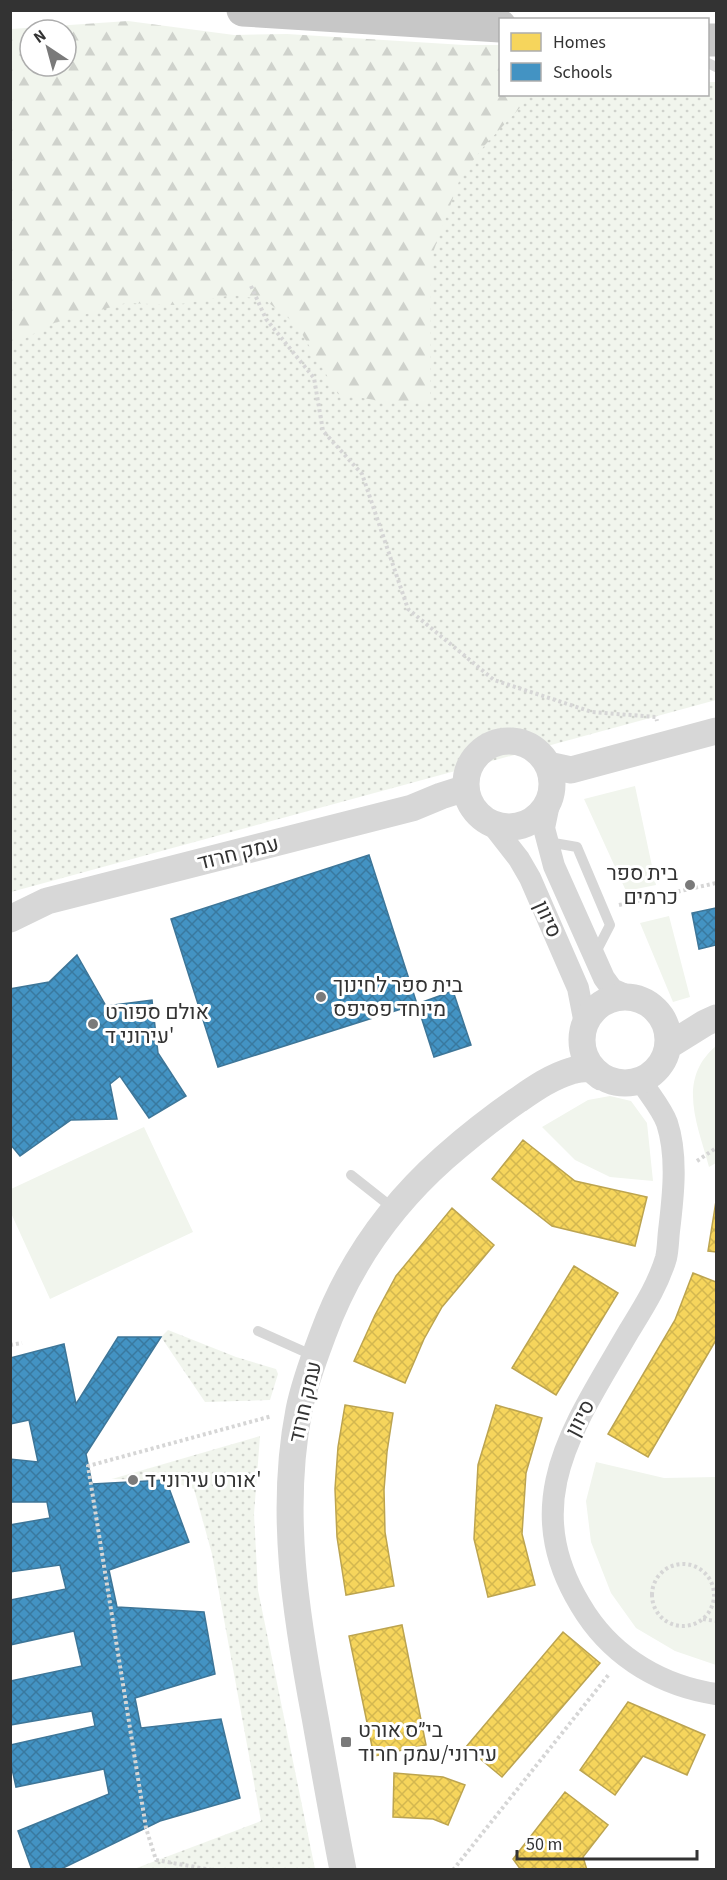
<svg xmlns="http://www.w3.org/2000/svg" width="727" height="1880" font-family="'Source Sans 3',Heebo,sans-serif">
<style>
.grass{fill:url(#grass-dots)}
.forest{fill:url(#forest-firs);fill-rule:evenodd}
.green{fill:#f1f5ed}
.homes{fill:url(#homes-cross-hatch);stroke:#bca450;stroke-width:1.5}
.schools{fill:url(#schools-cross-hatch);stroke:#3e7698;stroke-width:1.5}
.lines{fill:none;stroke-linecap:round;stroke-linejoin:round}
.path{stroke:#d6d6d6;stroke-width:4;stroke-dasharray:3 3;stroke-linecap:butt}
.service{stroke:#d7d7d7;stroke-width:10}
.minor{stroke:#d7d7d7;stroke-width:22}
.tertiary{stroke:#d7d7d7;stroke-width:27}
.trunk{stroke:#c7c7c7;stroke-width:33}
.poi-dot{fill:#7a7a7a;stroke:#fff;stroke-width:2}
.labels{text-anchor:middle;dominant-baseline:central;stroke-width:6;stroke-linejoin:round;paint-order:stroke}
.street-label{font-size:21px;fill:#333;stroke:#fff}
.poi-label{font-size:21px;fill:#333;stroke:#fff;text-anchor:start}
</style>
<defs>
<pattern id="grass-dots" width="8" height="8" patternUnits="userSpaceOnUse" patternTransform="scale(1.5)"><rect width="8" height="8" fill="#f1f5ed"/><path d="M2 2h.1M6 6h.1" fill="none" stroke="#cfd2cc" stroke-width="1.8" stroke-linecap="round"/></pattern>
<pattern id="forest-firs" width="22" height="20" patternUnits="userSpaceOnUse" patternTransform="scale(1.5)"><rect width="22" height="20" fill="#f1f5ed"/><path d="M5 1l3.5 6h-7zM16 11l3.5 6h-7z" fill="#cfd2cc"/></pattern>
<pattern id="homes-cross-hatch" width="8" height="8" patternUnits="userSpaceOnUse" patternTransform="scale(1.5)"><rect width="8" height="8" fill="#f6d55c"/><path d="M0 0l8 8M0 8l8-8" fill="none" stroke="#d3b750"/></pattern>
<pattern id="schools-cross-hatch" width="8" height="8" patternUnits="userSpaceOnUse" patternTransform="scale(1.5)"><rect width="8" height="8" fill="#4393c3"/><path d="M0 0l8 8M0 8l8-8" fill="none" stroke="#39799f"/></pattern>
</defs>
<rect width="100%" height="100%" fill="#fff"/>
<path class="grass" d="M10,47L30,66H66L500,94H708V82H716V700L11,892Z
M168,1330L236,1357L276,1369L278,1374L270,1400L205,1402L161,1337Z
M260,1436L254,1514L258,1590L315,1869H134L261,1821L212,1554L194,1489L166,1480L112,1479Z"/>
<path class="forest" d="M128,21L234,35L287,34L464,45H500V94L532,95L485,145L461,176L431,258L430,403L381,401L338,394L296,324L265,300L233,295L175,305L126,303L54,323L11,346V29ZM30,30H66V66H30Z"/>
<path class="green" d="M635,786L656,885L626,891L584,799Z
M669,916L690,997L673,1002L640,923Z
M716,1046V1163L709,1167C698,1125 676,1080 716,1046Z
M610,1096L631,1101L647,1123L653,1181L610,1177L575,1160L542,1127L588,1100Z
M144,1127L193,1232L50,1299L11,1213V1189Z
M596,1462L664,1478L716,1477V1665L675,1651L636,1628L611,1593L591,1542L586,1501Z"/>
<path class="homes" d="M523,1140L575,1181L647,1197L635,1246L552,1226L492,1179Z
M716,1201V1252L708,1251Z
M452,1208L494,1245L442,1307L424,1339L405,1383L354,1361L375,1315L396,1276Z
M574,1266L618,1293L556,1395L512,1368Z
M693,1273L716,1282V1340L648,1457L608,1434L675,1320Z
M345,1405L393,1413L387,1452L384,1490L385,1532L394,1586L346,1595L337,1537L335,1489L338,1447Z
M496,1405L542,1418L526,1473L522,1534L535,1585L488,1597L474,1539L478,1465Z
M402,1625L426,1745L374,1756L349,1636Z
M563,1632L600,1663L502,1777L466,1747Z
M628,1702L705,1735L687,1775L643,1756L615,1795L580,1770Z
M394,1773L443,1777L465,1785L448,1825L433,1819L393,1817Z
M565,1792L608,1825L583,1857L587,1870H521L513,1859Z"/>
<path class="schools" d="M369,855L417,1004L218,1067L171,919Z
M716,908V945L699,949L692,913Z
M77,955L106,1006L152,1000L158,1053L186,1096L149,1118L120,1076L110,1084L117,1119L71,1120L20,1156L10,1144V989L49,982Z
M453,991L471,1045L434,1057L417,1004Z
M118,1337H161L86,1454L92,1484L166,1480L189,1542L109,1570L117,1607L204,1612L215,1674L135,1698L141,1728L221,1719L240,1798L160,1821L59,1870H32L18,1831L109,1794L104,1769L16,1787L10,1760V1745L95,1726L92,1711L10,1725V1681L82,1666L74,1631L10,1645V1600L66,1589L60,1565L10,1572V1525L50,1518L47,1502H10V1459L38,1462L29,1420L10,1424V1358L64,1344L76,1404Z"/>
<g class="lines">
<path class="path" d="M251,286L266,319L314,378L323,431L362,474L408,609L494,680L592,712L656,717L657,721
M619,905L716,883
M697,1161L716,1148
M10,1345L22,1343
M652 1595a31 31 0 1 1 62 0a31 31 0 1 1-62 0Z
M703,1619L716,1621
M212,1870L156,1860L146,1828L88,1466L272,1416
M453,1870L610,1673"/>
<path class="service" d="M708,63L716,67
M548,842L577,847L610,925L594,956
M351,1175L394,1209
M258,1331L314,1356"/>
<path class="minor" d="M550,799L544,828L554,866L604,978L612,989L628,996
M491,823L519,859L530,878L578,988L585,1024
M641,1081C649,1094 662,1109 667,1123C678,1156 673,1198 669,1231C668,1240 668,1250 666,1258C658,1285 643,1308 629,1331C573,1428 514,1505 586,1614C616,1659 663,1686 716,1694"/>
<path class="tertiary" d="M466 784a43 43 0 1 1 86 0a43 43 0 1 1-86 0Z
M548,765L571,770L716,731
M10,919L47,901L412,808L441,796L466,788
M582 1040a43 43 0 1 1 86 0a43 43 0 1 1-86 0Z
M668,1046L705,1023L716,1018
M343,1870C333,1819 324,1768 315,1717C296,1616 279,1512 299,1410C304,1384 314,1358 323,1334C348,1266 390,1206 444,1158C468,1137 492,1118 518,1100C534,1089 551,1077 571,1071C577,1069 584,1069 590,1068L601,1077"/>
<path class="trunk" d="M243,10L500,26
M708,40H716"/>
</g>
<g class="poi-dot">
<circle cx="690" cy="885" r="6"/>
<circle cx="321" cy="997" r="6"/>
<circle cx="93" cy="1024" r="6"/>
<circle cx="133" cy="1480" r="6"/>
<rect x="340" y="1736" width="12" height="12" rx="3"/>
</g>
<g class="labels">
<g class="street-label">
<text transform="translate(238 853) rotate(-14)">עמק חרוד</text>
<text transform="translate(548 919) rotate(66)">סיוון</text>
<text transform="translate(305 1402) rotate(-77)">עמק חרוד</text>
<text transform="translate(580 1418) rotate(-62)">סיוון</text>
</g>
<g class="poi-label">
<text x="678" y="873" text-anchor="end">בית ספר<tspan x="678" dy="24">כרמים</tspan></text>
<text x="333" y="985">בית ספר לחינוך<tspan x="333" dy="24">מיוחד פסיפס</tspan></text>
<text x="105" y="1012">אולם ספורט<tspan x="105" dy="24">עירוני ד'</tspan></text>
<text x="145" y="1480">אורט עירוני ד'</text>
<text x="358" y="1730">בי״ס אורט<tspan x="358" dy="24">עירוני/עמק חרוד</tspan></text>
</g>
</g>
<rect width="727" height="1880" fill="none" stroke="#333333" stroke-width="24"/>
<rect x="499" y="18" width="210" height="78" fill="#ffffff" stroke="#adadad" stroke-width="1.5"/>
<rect x="511" y="33" width="30" height="18" fill="#f6d55c" stroke="#adadad" stroke-width="1.5"/>
<text x="553" y="48" font-size="18" fill="#333333">Homes</text>
<rect x="511" y="63" width="30" height="18" fill="#4393c3" stroke="#adadad" stroke-width="1.5"/>
<text x="553" y="78" font-size="18" fill="#333333">Schools</text>
<g transform="translate(48 48) rotate(324)"><circle r="28" fill="#ffffff" stroke="#adadad" stroke-width="1.5"/>
<path d="M0-4.5L10 22L0 15L-10 22Z" fill="#7a7a7a"/>
<text y="-9" font-size="16" font-weight="bold" text-anchor="middle" fill="#333333">N</text>
</g>
<path d="M517 1850v9h180v-9" fill="none" stroke="#333333" stroke-width="3"/>
<text x="526" y="1850" font-size="18" fill="#333333" stroke="#ffffff" stroke-width="4.5" paint-order="stroke">50 m</text>
</svg>
